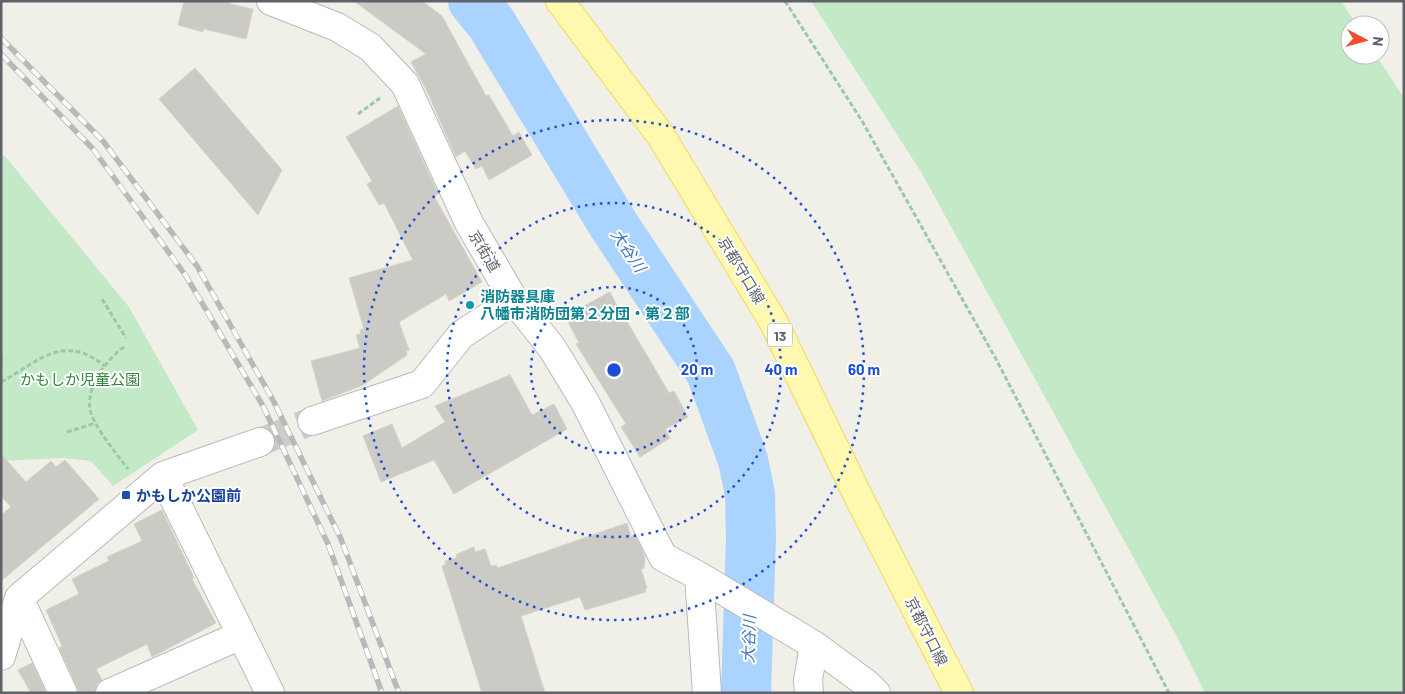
<svg xmlns="http://www.w3.org/2000/svg" width="1405" height="694" font-family="Barlow,'Noto Sans JP',sans-serif">
<style>
.green{fill:#c4e9c7}
.lines{fill:none;stroke-linecap:round;stroke-linejoin:round}
.river{stroke:#aad3ff;stroke-width:50}
.building{fill:#cccac5;stroke:#d6d2c5}
.street-tunnel{stroke:#ccccc8;stroke-width:28;stroke-dasharray:28 14;stroke-linecap:butt}
.street-casing{stroke:#b8b9be;stroke-width:30}
.primary-casing{stroke:#f6d75b;stroke-width:30}
.path{stroke:#9bc8ab;stroke-width:3;stroke-dasharray:5 2.5;stroke-linecap:butt}
.street{stroke:#fff;stroke-width:28}
.primary{stroke:#fff8af;stroke-width:28}
.rail-casing{stroke:#b8b9b9;stroke-width:5.5}
.rail{stroke:#fff;stroke-width:4;stroke-dasharray:11;stroke-linecap:butt}
.ring{fill:none;stroke:#1d4ed8;stroke-width:2.5;stroke-dasharray:2.5 5}
.culture-dot{fill:#0f9aa8;stroke:#fff;stroke-width:2}
.transit-dot{fill:#1a4fb4;stroke:#fff;stroke-width:2}
.labels{text-anchor:middle;dominant-baseline:central;stroke-width:4;stroke-linejoin:round;paint-order:stroke}
.shield{fill:#fff;stroke:#8f9195;stroke-width:1}
.shield-label{font-size:14px;font-weight:bold;fill:#5f6268}
.street-label{font-size:15px;fill:#5f6268;stroke:#fff}
.culture-label{font-size:15px;font-weight:bold;fill:#0d838f;stroke:#fff;text-anchor:start}
.park-label{font-size:15px;fill:#31843c;stroke:#fff}
.transit-label{font-size:15px;font-weight:bold;fill:#164399;stroke:#fff;text-anchor:start}
.water-label{font-size:16px;font-style:italic;fill:#4377c0;stroke:#fff}
.centre{fill:#1d4ed8;stroke:#fff;stroke-width:2.5}
.ring-label{font-size:15px;text-anchor:middle;font-weight:bold;fill:#1d4ed8;stroke:#fff;stroke-width:4;stroke-linejoin:round;paint-order:stroke}
</style>
<rect width="100%" height="100%" fill="#f1f0e8"/>
<path class="green" d="M811,1H1341L1357,25H1350V55H1376L1404,98V693H1205L1176,635L921,172Z
M4,155L129,307L198,430L113,486L91,461L62,458L1,461V157Z"/>
<g class="lines">
<path class="river" d="M473,1L491,23L613,224L711,372L743,460L750,494L751,538L746,693"/>
</g>
<path class="building" d="M184,1H231L230,4L253,9L246,39L204,29L203,32L178,25Z
M354,1H422L442,16L486,96L489,95L513,136L519,132L532,155L489,180L482,166L476,169L465,151L456,157L426,89L411,62L426,54Z
M195,68L282,170L258,215L159,99Z
M398,106L438,194L434,196L482,282L449,301L446,294L399,322L409,350L406,351L407,355L363,385L322,401L311,361L360,348L356,335L361,334L360,330L364,329L349,278L413,260L384,203L379,205L367,184L372,181L346,137Z
M610,292L624,319L625,318L669,393L674,391L688,417L665,429L670,438L640,457L621,427L626,424L576,344L579,343L565,316Z
M510,375L532,415L554,404L567,429L454,494L434,460L381,482L363,436L392,424L402,448L445,422L435,406Z
M1,454L26,482L51,461L56,467L65,460L99,499L1,581V515L11,507L1,496Z
M162,510L194,578L192,579L216,623L152,657L147,644L96,669L102,680L97,684L95,693H80L59,648L62,646L46,610L79,594L72,579L109,561L107,557L142,541L134,524Z
M627,523L631,537L635,535L645,556L644,568L641,569L647,588L645,589L646,592L585,610L580,597L521,616L545,693H482L442,566L446,564L445,561L456,558L457,554L474,547L475,552L485,549L491,566L496,565L498,568Z
M32,663L45,691L43,693H31L18,670Z"/>
<g class="lines">
<path class="street-tunnel" d="M260,442L312,421"/>
<g class="street-casing">
<path id="street" d="M271,1L337,27L370,47L405,84L469,223L514,300L552,348L585,402L663,557L699,576L814,645L808,680L809,693
M312,421L422,384L461,335L514,300
M163,476L270,693
M699,576L707,693
M19,598L63,693
M814,645L867,684L876,693
M1,656L19,598L163,476L260,442
M110,693L241,635"/>
</g>
<g class="primary-casing">
<path id="primary" d="M560,1L661,136L774,323L860,500L959,693"/>
</g>
<path class="path" d="M785,1L862,121L996,359L1169,693
M358,114L380,98
M102,299L126,338
M124,347C107,359 86,386 90,410C94,427 117,454 128,469
M1,360L3,359
M1,382C41,360 63,333 105,366
M67,432L96,423"/>
<use href="#street" class="street"/>
<use href="#primary" class="primary"/>
<g class="rail-casing">
<path id="rail" d="M1,38L103,141L197,266L274,402L341,539L399,693
M1,54L93,149L186,276L263,406L328,544L382,693"/>
</g>
<use href="#rail" class="rail"/>
</g>
<g class="ring">
<circle cx="614" cy="370" r="83"/>
<circle cx="614" cy="370" r="167"/>
<circle cx="614" cy="370" r="250"/>
</g>
<circle class="culture-dot" cx="470" cy="305" r="5"/>
<rect class="transit-dot" x="121" y="490" width="10" height="10" rx="2.5"/>
<g class="labels">
<rect class="shield" x="767.5" y="323.5" width="25" height="23" rx="4"/>
<g class="shield-label">
<text x="780" y="335">13</text>
</g>
<g class="street-label">
<text transform="translate(485 251) rotate(59)">京街道</text>
<text transform="translate(742 270) rotate(59)">京都守口線</text>
<text transform="translate(927 631) rotate(63)">京都守口線</text>
</g>
<g class="culture-label">
<text x="480" y="296">消防器具庫<tspan x="480" dy="17">八幡市消防団第２分団・第２部</tspan></text>
</g>
<g class="park-label">
<text x="80" y="379">かもしか児童公園</text>
</g>
<g class="transit-label">
<text x="136" y="495">かもしか公園前</text>
</g>
<g class="water-label">
<text transform="translate(629 250) rotate(56)">大谷川</text>
<text transform="translate(748 639) rotate(-88)">大谷川</text>
</g>
</g>
<circle cx="614" cy="370" r="8" class="centre"/>
<g class="ring-label">
<text x="697" y="375">20 m</text>
<text x="781" y="375">40 m</text>
<text x="864" y="375">60 m</text>
</g>
<rect width="1405" height="694" fill="none" stroke="#5f6268" stroke-width="5"/>
<g transform="translate(1365 40) rotate(96)"><circle r="24" fill="#ffffff" stroke="#bfc0c3"/>
<path d="M0-4L9 19L0 12L-9 19Z" fill="#f04d2f"/>
<text y="-8" font-size="14" font-weight="bold" text-anchor="middle" fill="#5f6268">N</text>
</g>
</svg>
